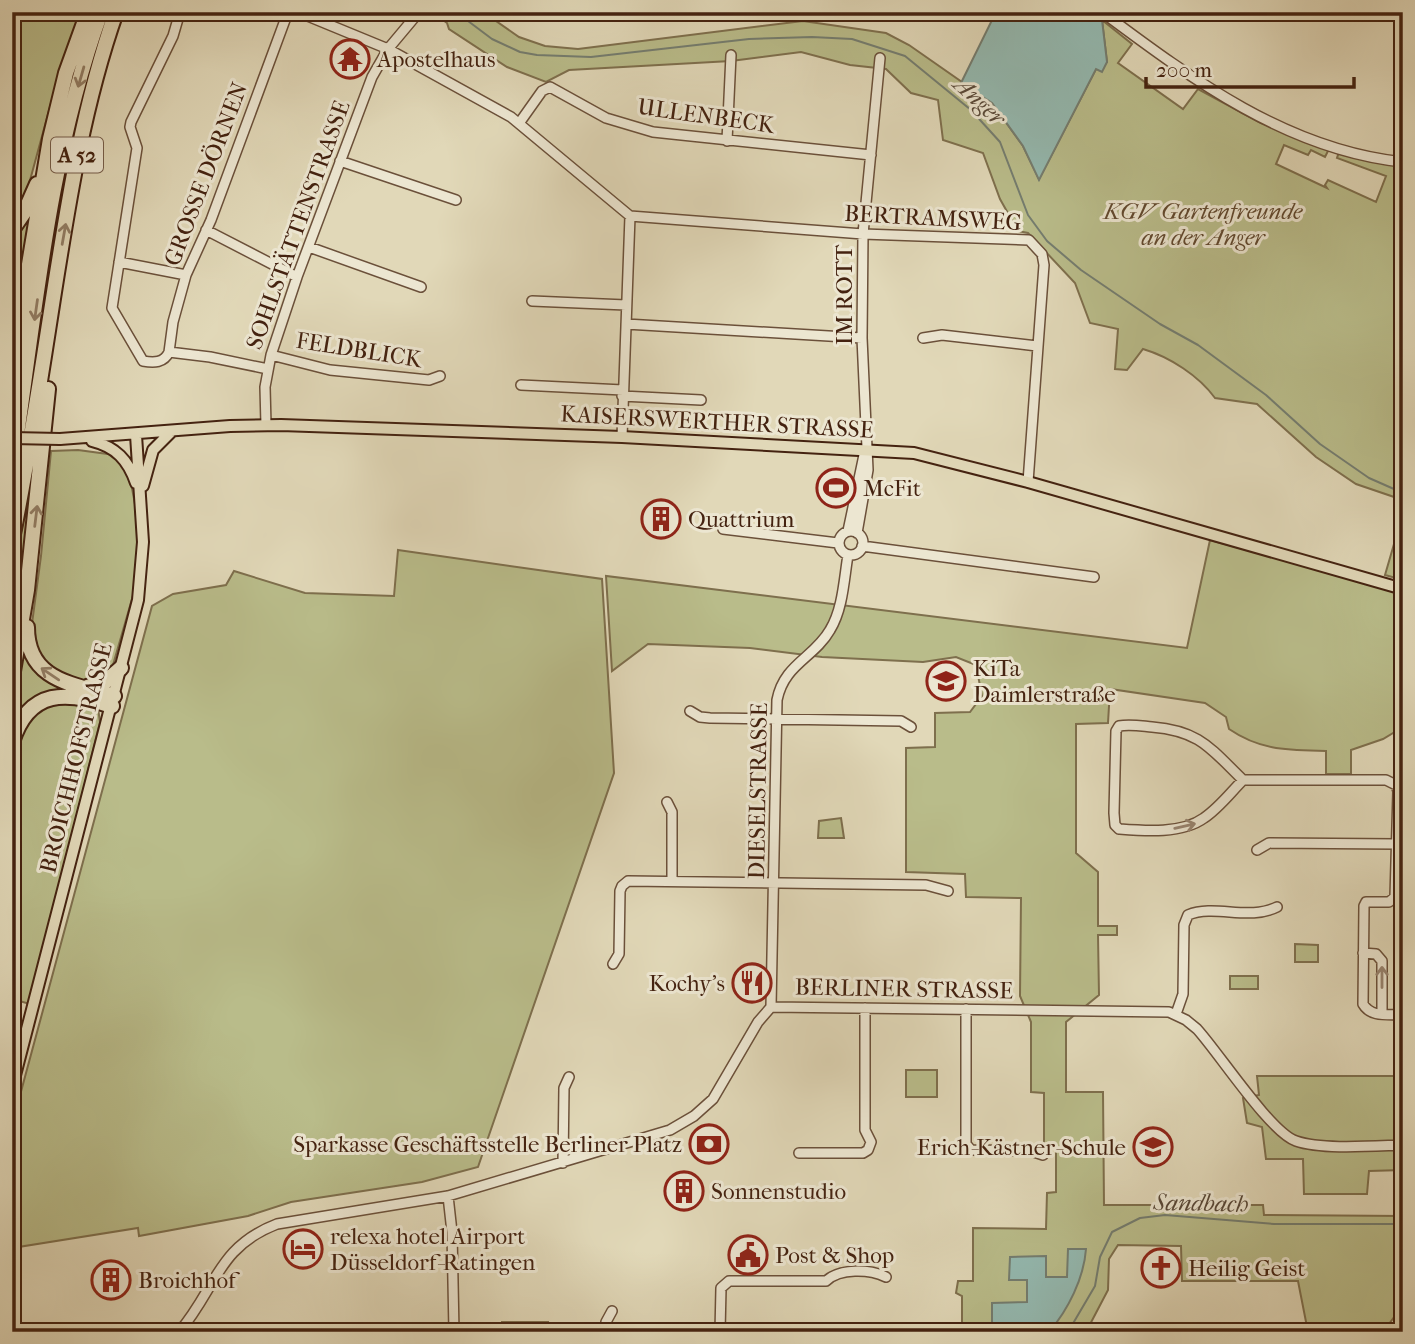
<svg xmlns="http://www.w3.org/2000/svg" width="1415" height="1344" font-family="'IM FELL French Canon',serif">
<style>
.green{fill:#b9bc8a;stroke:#7e6f4d;stroke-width:2}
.water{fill:#94b9b0;stroke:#747d70;stroke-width:2}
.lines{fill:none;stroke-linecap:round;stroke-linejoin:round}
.stream{stroke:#747d70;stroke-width:2}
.minor-casing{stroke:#6b503a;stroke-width:12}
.major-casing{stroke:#442210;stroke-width:14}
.highway-casing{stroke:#442210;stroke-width:18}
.minor{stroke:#ece6d1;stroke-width:9}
.major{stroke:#e1d8b8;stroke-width:10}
.highway{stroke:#e1d8b8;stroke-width:14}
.major-bridge-casing{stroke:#442210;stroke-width:14;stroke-linecap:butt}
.major-bridge{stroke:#e1d8b8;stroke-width:10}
.oneway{stroke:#927d64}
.oneway2{stroke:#988470}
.labels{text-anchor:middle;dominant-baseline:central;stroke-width:6;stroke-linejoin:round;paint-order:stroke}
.shield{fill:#ece6d1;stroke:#765d4a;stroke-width:2}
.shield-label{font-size:21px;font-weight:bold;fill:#442210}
.poi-label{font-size:23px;fill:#442210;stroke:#ece6d1;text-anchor:start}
.street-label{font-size:23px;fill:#442210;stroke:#ece6d1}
.park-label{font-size:23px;font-style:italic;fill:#61482e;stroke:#ece6d1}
.water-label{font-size:24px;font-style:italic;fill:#584838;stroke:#ece6d1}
</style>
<rect width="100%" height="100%" fill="#e1d8b8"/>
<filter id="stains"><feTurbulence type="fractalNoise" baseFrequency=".00286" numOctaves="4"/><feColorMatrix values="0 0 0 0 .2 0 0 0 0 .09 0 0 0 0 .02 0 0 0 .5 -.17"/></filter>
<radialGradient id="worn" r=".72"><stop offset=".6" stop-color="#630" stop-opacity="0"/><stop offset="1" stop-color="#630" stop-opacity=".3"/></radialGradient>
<path class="green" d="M12,12H82L60,70L26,195L12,214Z
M432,12H483L519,37L545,46L578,49L803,21L886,33L909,45L992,103L1023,146L1039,179L1096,69L1107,62L1102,20L1132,44L1118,63L1183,109L1198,89L1261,123L1329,149L1325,157L1311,150L1308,155L1284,145L1276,164L1327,188L1325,185L1328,180L1376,202L1386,176L1337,158L1339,152L1403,167V500L1356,484L1316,457L1257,404L1215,398C1199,376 1170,357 1143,349L1127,370L1115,369L1118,329L1090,323L1075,283L1028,233L1018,231L1000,199L983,153L943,140L938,100L911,93L886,69L850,65L801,52L731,61L569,70L546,82L507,67L449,29L447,23Z
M33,204L18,315L12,304V235Z
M78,450L115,455L123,464L131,483L135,504L139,556L136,585L113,665L108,674L87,683L66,679L41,660L31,631L41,556L51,451Z
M35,467L28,539L12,647V574Z
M1403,513V580L1385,575Z
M1210,540L1403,593V727L1383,739L1351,750V774H1326V751C1289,750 1261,751 1229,729L1226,717L1205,703L1110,689L1108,723L1076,724V853L1098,872V926H1117V935H1098L1099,995L1066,1022V1092H1103L1104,1205H1263L1264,1215L1403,1216V1305L1383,1332H1308L1298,1281H1182L1181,1246L1118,1245L1109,1259L1108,1290L1086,1332H962V1296L956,1293L958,1281H973V1228L1046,1229L1047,1193L1056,1192V1146L1044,1145V1093L1031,1092V1022L1020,996L1021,898L966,897L965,874L906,872V748L935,747V713L970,712L982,696L976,665L956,657L923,662L822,657L750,648L648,644L612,671L606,576L1187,648Z
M398,550L602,579L614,773L478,1167L422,1182L291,1202L248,1216L139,1236L138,1228L12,1248V1125L152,606L173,594L226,585L234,571L305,593L394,596Z
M25,643L30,655L78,690L58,691L12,730V708Z
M60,700L98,708L100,722L30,1004L12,999V762C20,723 25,717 60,700Z
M841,818L844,838H818L819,821Z
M1295,944L1318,945V962H1295Z
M1230,976H1258V989H1230Z
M906,1070H937V1097H906Z
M1257,1076H1403V1170L1369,1171L1367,1194H1304L1303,1159H1266L1262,1127L1247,1123L1243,1098L1259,1095Z
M502,1322H548V1332H502Z"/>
<path class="water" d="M996,12H1091L1102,20L1107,62L1102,72L1096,69L1039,180L1023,146L992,103L961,83Z
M1068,1249H1086C1084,1278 1068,1310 1049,1332H1006V1325L1001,1324V1332H992V1303L1027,1302V1280H1009L1010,1257L1046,1256V1277H1067Z"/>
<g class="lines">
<path class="stream" d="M456,12L492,39L520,52L537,55L591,57L749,39L812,37L852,39L905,56L971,110L1000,142L1028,215L1047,241L1081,270L1160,324L1198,345L1266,395L1320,444L1369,478L1403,493
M1068,1332L1095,1286L1100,1257L1112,1232L1140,1218L1165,1215L1274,1224H1403"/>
<g class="minor-casing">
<path id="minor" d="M180,12L173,36L131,122L130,127L137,148L112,308L143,361C154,363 164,363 169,352L210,357L268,369
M298,12L388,49L511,117L630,216L622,437
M1102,12C1192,79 1287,150 1403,162
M520,122L542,91L550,87L606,118L653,132L871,155
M727,141L731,55
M340,161L456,200
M630,216L863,234L1029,240L1042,254L1044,265L1028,482
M206,230L297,277
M309,247L421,287
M119,262L186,275
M532,301L626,305
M626,324L862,338
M923,338L942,335L1037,346
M169,352L173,322L186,275L211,220L288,12
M271,355L330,370L429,380L440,376
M521,385L623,390
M622,396L701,400
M266,425L265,387L271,355L297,277L372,77L388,49L419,12
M723,529L838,543
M839 543a12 12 0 1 1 24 0a12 12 0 1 1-24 0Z
M848,531L864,455
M857,533L868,470L862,338L863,234L880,58
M862,546L1094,577
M690,711L700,717L710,718L901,721L911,727
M1243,780C1231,792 1219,808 1204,818C1182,834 1145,831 1119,829L1115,825L1114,813L1116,731L1119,726C1130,724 1141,726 1152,727C1200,731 1210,748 1243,780H1386L1396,785L1398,791L1395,897L1389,902H1366L1364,906L1363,1004C1371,1018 1389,1014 1403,1015
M667,802L672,812V881
M1257,850L1269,843L1396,844
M1363,953L1376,954L1382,961V1014
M613,964L619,954L620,891L622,886L628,881L926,885L948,891
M771,1007L777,700C784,664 814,658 830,630C843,609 844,579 848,555
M966,1009V1144L971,1150L1031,1151L1043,1155
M1176,1014L1183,994L1184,925L1188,915C1215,904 1249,921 1277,907
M799,1153H863L868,1150L871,1142L865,1130V1008
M563,1163L564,1088L569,1077
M448,1196L452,1232L454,1332
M179,1332C216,1289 217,1247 277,1224L448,1196L670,1130L694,1116L713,1099L758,1022L771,1007L1169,1012L1186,1020L1197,1029C1219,1053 1270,1132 1296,1141C1322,1150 1373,1146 1403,1145
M606,1332V1322L612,1311
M720,1332L721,1288L729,1281H826C840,1268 869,1269 886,1277
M1396,1332L1403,1318"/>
</g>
<g class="major-casing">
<path id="major" d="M60,439L230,426L281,425L622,437L914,453L1028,482L1403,589
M92,441C116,447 128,460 136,483
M143,486L153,450L171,432
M12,1087L138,600L143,542L136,435"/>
</g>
<g class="highway-casing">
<path id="highway" d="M12,230L25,211L37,184
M12,366L50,139L66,73L88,12
M12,469C35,316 48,158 101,12
M12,539C29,457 41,375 54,292C69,197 84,103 116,12
M27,627C27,681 73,684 114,696
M12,677L27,590L48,389
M87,687L105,682L121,668
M12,742C29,688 67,691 112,706"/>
</g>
<use href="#minor" class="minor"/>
<use href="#major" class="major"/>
<use href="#highway" class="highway"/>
<g class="major-bridge-casing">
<path id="major-bridge" d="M12,438L60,439"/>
</g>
<use href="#major-bridge" class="major-bridge"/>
</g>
<defs><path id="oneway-shaft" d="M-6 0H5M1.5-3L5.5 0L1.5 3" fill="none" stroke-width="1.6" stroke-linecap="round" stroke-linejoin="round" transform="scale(1.75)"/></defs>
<g class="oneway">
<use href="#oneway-shaft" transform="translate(81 77) rotate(106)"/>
<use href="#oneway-shaft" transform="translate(64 234) rotate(-80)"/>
<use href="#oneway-shaft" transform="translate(36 310) rotate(98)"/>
<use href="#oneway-shaft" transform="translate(36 516) rotate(-83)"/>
<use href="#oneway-shaft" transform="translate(50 674) rotate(-146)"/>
</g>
<g class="oneway2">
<use href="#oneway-shaft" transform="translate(1185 826) rotate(-13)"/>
<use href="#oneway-shaft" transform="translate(1382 977) rotate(-90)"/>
</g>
<defs>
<g id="temple-ring" transform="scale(2.0125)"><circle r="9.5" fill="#ece6d1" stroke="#8f2418" stroke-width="1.5"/><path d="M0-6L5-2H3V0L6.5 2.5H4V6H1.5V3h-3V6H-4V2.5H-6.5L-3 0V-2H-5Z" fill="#8f2418"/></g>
<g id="stadium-ring" transform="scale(2.0125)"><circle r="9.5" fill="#ece6d1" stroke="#8f2418" stroke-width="1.5"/><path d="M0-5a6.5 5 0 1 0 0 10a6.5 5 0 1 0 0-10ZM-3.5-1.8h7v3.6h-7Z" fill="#8f2418"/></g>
<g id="building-ring" transform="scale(2.0125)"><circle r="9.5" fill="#ece6d1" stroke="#8f2418" stroke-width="1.5"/><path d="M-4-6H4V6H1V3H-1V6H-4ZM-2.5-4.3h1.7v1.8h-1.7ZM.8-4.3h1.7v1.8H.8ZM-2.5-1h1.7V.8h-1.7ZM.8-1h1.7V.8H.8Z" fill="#8f2418"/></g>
<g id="school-ring" transform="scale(2.0125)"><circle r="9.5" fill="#ece6d1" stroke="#8f2418" stroke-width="1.5"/><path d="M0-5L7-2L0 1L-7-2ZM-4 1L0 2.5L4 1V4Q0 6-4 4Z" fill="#8f2418"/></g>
<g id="restaurant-ring" transform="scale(2.0125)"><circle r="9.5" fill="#ece6d1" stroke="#8f2418" stroke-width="1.5"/><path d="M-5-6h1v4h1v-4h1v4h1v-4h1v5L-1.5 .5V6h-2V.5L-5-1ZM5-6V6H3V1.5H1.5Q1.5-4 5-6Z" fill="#8f2418"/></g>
<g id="bank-ring" transform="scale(2.0125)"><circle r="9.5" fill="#ece6d1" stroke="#8f2418" stroke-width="1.5"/><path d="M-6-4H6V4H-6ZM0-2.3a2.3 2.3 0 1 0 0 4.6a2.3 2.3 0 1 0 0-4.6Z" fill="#8f2418"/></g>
<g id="hotel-ring" transform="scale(2.0125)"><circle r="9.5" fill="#ece6d1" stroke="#8f2418" stroke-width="1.5"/><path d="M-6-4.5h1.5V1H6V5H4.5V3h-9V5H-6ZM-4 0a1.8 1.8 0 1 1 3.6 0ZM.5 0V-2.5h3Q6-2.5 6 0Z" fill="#8f2418"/></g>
<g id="civic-ring" transform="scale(2.0125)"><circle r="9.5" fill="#ece6d1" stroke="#8f2418" stroke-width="1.5"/><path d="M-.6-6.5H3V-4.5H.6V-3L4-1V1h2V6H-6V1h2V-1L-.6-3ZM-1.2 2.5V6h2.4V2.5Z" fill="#8f2418"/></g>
<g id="church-ring" transform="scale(2.0125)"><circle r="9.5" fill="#ece6d1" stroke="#8f2418" stroke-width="1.5"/><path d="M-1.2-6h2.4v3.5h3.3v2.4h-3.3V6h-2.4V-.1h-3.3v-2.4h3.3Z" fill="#8f2418"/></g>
</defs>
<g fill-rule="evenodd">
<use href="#temple-ring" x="350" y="59"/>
<use href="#stadium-ring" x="836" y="488"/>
<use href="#building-ring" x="661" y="519"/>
<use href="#school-ring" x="946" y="681"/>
<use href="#restaurant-ring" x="752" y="983"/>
<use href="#bank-ring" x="709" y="1144"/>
<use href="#school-ring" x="1153" y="1147"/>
<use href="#building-ring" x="684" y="1191"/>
<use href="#hotel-ring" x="303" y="1249"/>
<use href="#civic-ring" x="748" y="1255"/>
<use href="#church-ring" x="1161" y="1268"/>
<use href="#building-ring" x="111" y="1280"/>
</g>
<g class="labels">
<rect class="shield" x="51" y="137.5" width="52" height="35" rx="5"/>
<g class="shield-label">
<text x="77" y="155">A 52</text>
</g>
<g class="poi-label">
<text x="377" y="59">Apostelhaus</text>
<text x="863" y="488">McFit</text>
<text x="688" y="519">Quattrium</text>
<text x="973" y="668">KiTa<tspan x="973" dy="26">Daimlerstraße</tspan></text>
<text x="725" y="983" text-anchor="end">Kochy's</text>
<text x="682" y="1144" text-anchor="end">Sparkasse Geschäftsstelle Berliner Platz</text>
<text x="1126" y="1147" text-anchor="end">Erich-Kästner-Schule</text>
<text x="711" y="1191">Sonnenstudio</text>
<text x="330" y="1236">relexa hotel Airport<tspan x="330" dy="26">Düsseldorf-Ratingen</tspan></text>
<text x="775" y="1255">Post &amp; Shop</text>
<text x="1188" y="1268">Heilig Geist</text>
<text x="138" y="1280">Broichhof</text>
</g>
<g class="street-label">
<text transform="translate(706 116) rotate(8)">ULLENBECK</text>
<text transform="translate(206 174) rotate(-69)">GROSSE DÖRNEN</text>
<text transform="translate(933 218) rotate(3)">BERTRAMSWEG</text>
<text transform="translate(298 225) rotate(-70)">SOHLSTÄTTENSTRASSE</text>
<text transform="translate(844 295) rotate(-90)">IM ROTT</text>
<text transform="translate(359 350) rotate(9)">FELDBLICK</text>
<text transform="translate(717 422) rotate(3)">KAISERSWERTHER STRASSE</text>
<text transform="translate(76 758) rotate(-76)">BROICHHOFSTRASSE</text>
<text transform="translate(758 791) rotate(-89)">DIESELSTRASSE</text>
<text transform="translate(904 989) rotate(1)">BERLINER STRASSE</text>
</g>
<g class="park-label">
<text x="1203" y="211">KGV Gartenfreunde<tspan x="1203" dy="26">an der Anger</tspan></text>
</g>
<g class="water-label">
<text transform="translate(980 101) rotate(43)">Anger</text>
<text transform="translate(1201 1203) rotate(1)">Sandbach</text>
</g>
</g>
<rect width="1415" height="1344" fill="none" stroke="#e1d8b8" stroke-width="42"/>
<rect x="14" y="14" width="1387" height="1316" fill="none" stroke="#442210" stroke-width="3.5"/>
<rect x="21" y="21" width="1373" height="1302" fill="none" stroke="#442210" stroke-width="2"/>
<path d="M1146 77v10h208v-10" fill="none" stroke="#442210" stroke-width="3.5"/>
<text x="1156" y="77" font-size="21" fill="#442210" stroke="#ece6d1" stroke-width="5" paint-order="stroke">200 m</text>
<rect width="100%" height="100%" filter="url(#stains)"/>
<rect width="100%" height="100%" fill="url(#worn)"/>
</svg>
